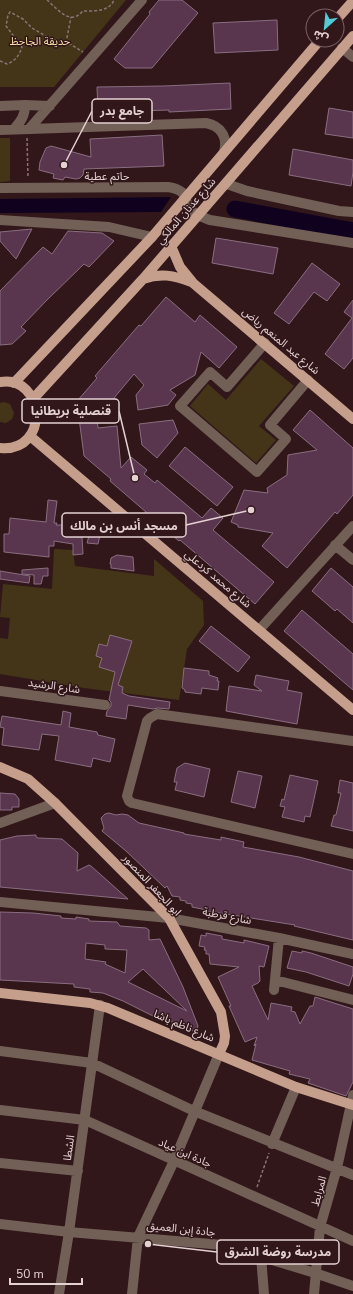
<svg xmlns="http://www.w3.org/2000/svg" width="353" height="1294" font-family="'Nunito Sans','Noto Sans Arabic',sans-serif">
<style>
.green{fill:#443519}
.water{fill:#10021e}
.lines{fill:none;stroke-linecap:round;stroke-linejoin:round}
.river{stroke:#10021e;stroke-width:17}
.building{fill:#59354e;stroke:#896e80;fill-rule:evenodd}
.path{stroke:#8a7375;stroke-width:1.5;stroke-dasharray:3 2;stroke-linecap:butt}
.minor{stroke:#725f56;stroke-width:10}
.major{stroke:#c59f8c;stroke-width:10}
.labels{text-anchor:middle;dominant-baseline:central;stroke-width:3;stroke-linejoin:round;paint-order:stroke}
.park-label{font-size:11px;fill:#fbdeaa;stroke:#31171a}
.street-label{font-size:11px;fill:#e4d1d2;stroke:#31171a}
.leader{fill:none;stroke:#e4d1d2;stroke-width:1.5}
.callout-dot{fill:#e4d1d2;stroke:#31171a;stroke-width:1.5}
.callout{fill:#31171a;stroke:#e4d1d2;stroke-width:1.5}
.callout-label{font-size:12px;text-anchor:middle;font-weight:bold;fill:#e4d1d2}
</style>
<rect width="100%" height="100%" fill="#31171a"/>
<path class="green" d="M0,0H126L54,87H0Z
M0,138H10V181L0,182Z
M261,359L294,386L259,426L276,440L256,463L190,406L208,384L226,400Z
M4,402L10,404L14,413L12,419L6,423L0,422V403Z
M54,549L73,550L75,566L154,576V559L203,601L204,625L187,649L179,700L84,688L0,674V638L8,639L10,618L0,617L3,584L52,589Z"/>
<path class="water" d="M171,197L161,212L0,213V199Z"/>
<g class="lines">
<path class="river" d="M235,209L353,231"/>
</g>
<path class="building" d="M159,0H182L198,13L152,68H125L114,59L150,14L149,12Z
M277,20L278,50L215,53L213,23Z
M230,83L231,109L169,112V110L98,112L97,87L164,86Z
M329,108L353,112V138L325,134Z
M162,135L164,166L84,169L83,175L80,178L76,179L65,177L63,180L53,178L54,174L39,170L40,162L46,148L51,146L91,157L90,139Z
M293,149L353,160V172L351,186L289,175Z
M32,229L16,259L0,241V232Z
M68,231L102,233L114,241L89,267L84,264L46,301L21,327L26,331L12,344L0,345V291L43,247L52,254Z
M216,238L278,248L273,274L212,263Z
M312,263L340,284L327,301L314,292L289,324L274,313Z
M166,297L195,322L200,315L237,347L219,368L201,352L195,375L170,390L176,395L168,405L138,410L136,395L144,385L134,374L114,398L117,413L97,417L98,428L117,426L121,468L131,457L147,470L144,474L155,483L157,480L202,518L211,508L223,518L213,530L274,582L255,604L180,540L179,541L146,513V512L110,481L111,479L84,456L79,418L78,400L97,378L95,376L139,325L141,326Z
M353,300V358L344,369L325,354L352,318L344,312Z
M310,410L353,448V495L337,514L335,512L287,568L262,546L273,533L238,527V525L231,522L244,490L268,493L267,488L287,475L288,455L317,450L293,430Z
M173,420L178,433L157,458L142,445L139,424Z
M185,447L233,487L217,506L169,466Z
M48,500L57,501L54,523H57L56,525H68L67,536L82,537L83,554L73,555V544L54,541V546H49V557L4,552V534H9L10,518L46,522Z
M94,518L103,522L98,544L87,543Z
M117,555L133,557L134,571L111,568V564H110L111,558Z
M48,568V576H43L41,584H34V575L22,574V570Z
M331,568L353,587V623L337,609L335,611L312,591Z
M0,571L30,576L29,583L0,579Z
M302,610L353,654V690L284,631Z
M211,626L250,657L238,672L199,641Z
M110,635L132,641L118,685L123,687L122,693L129,696L170,702L169,709L158,708L153,709L128,705L126,719L106,716L107,711L111,706V702L109,700L115,672L99,667L102,658L96,656L99,644L107,646Z
M184,668L209,671V675L218,678L217,681H219L218,690L202,688L201,694L185,692V690L182,688Z
M256,675L289,681L287,690L302,693L297,724L226,711L229,686L262,691L254,685Z
M63,711L71,713L69,727L97,732L98,735L115,739L110,762L93,758L91,767L55,760L59,736L42,734L39,750L2,745L4,728L0,727L2,716L61,725Z
M185,763L210,769L204,797L175,790L177,782H174L177,768Z
M238,771L262,776L255,808L231,802Z
M290,775L318,781L310,817L305,816L304,822L282,817L285,807L280,806L282,799L284,800Z
M340,780L353,783V831L331,826L334,815H336L341,793H338Z
M0,793L15,794L19,799V807H12V810H0Z
M109,813L116,815L122,814L128,815L139,823L184,833V834L221,840V837L244,842L243,847L299,857L353,871V940L294,926L295,925L207,911V910L192,907V904L186,903V901L180,900V897L172,896L167,886L165,888L126,851L102,831L104,828L101,818L105,814Z
M36,835V837L38,838L62,839L78,853L77,871L89,865L91,866L128,899L0,887V840L17,836Z
M0,912L33,913L61,916V918L76,919V917L89,919V921L117,922L120,926L146,928L149,930V940L160,939L183,987L198,1026L197,1030L193,1031L158,1016L157,1018L123,1001L103,993L90,992V989L74,987V984L0,980ZM86,943L105,945V949L127,950L125,973L105,964L106,962L85,959ZM143,969L187,1011L128,982Z
M206,933L222,936V939L244,943V940L269,946L264,967L259,966L260,981L258,983L252,986L268,1020L271,1003L292,1007L291,1011L295,1012L300,1024L310,1006H313L315,997L353,1009V1082L346,1096L308,1083L310,1079L289,1074L290,1071L252,1060L256,1044L254,1046L257,1037L245,1042L229,1006H231L218,977L239,967L210,964L209,954H206V950H204L205,947L199,946L201,935L206,936Z
M292,951L302,953V951L311,953L353,967V974L349,986L306,972L287,968Z"/>
<g class="lines">
<path class="path" d="M47,0C53,5 63,17 71,17C76,18 80,14 83,11C94,11 109,12 114,0
M66,43L71,17
M0,61L7,64C15,61 19,56 22,47L6,26L8,15L10,12L23,19L32,28L51,39L70,44L83,52
M27,138L28,178
M257,1187L269,1153"/>
<path class="minor" d="M342,48L353,57
M25,105L50,106
M0,106L25,105C25,116 21,121 14,129
M29,129L142,0
M0,130L206,123C221,126 228,137 224,152
M227,184L247,191L339,211L353,212
M0,188L168,187C192,191 181,201 193,212C198,216 205,218 210,220L353,243
M0,220L109,227L152,237
M265,343L227,387L210,372L180,406L257,472L286,439L270,425L308,380
M335,545L353,560
M259,630L353,526
M0,691L105,705
M353,741L157,714L150,718L147,721L127,796L129,801L132,803L353,854
M0,823L55,803
M0,902L169,918L279,938L353,954
M275,980L353,1000
M274,990L279,938
M0,1051L92,1063L194,1111L353,1175
M0,1110L85,1120L353,1241
M272,1144L296,1087
M0,1163L78,1171
M0,1224L69,1232L223,1245L315,1273L353,1286
M261,1256L264,1294
M59,1294L69,1232L100,1005
M132,1294L138,1237L174,1161L219,1054
M314,1294L320,1227L337,1168L353,1095"/>
<path class="major" d="M337,19L353,1
M171,246L180,267L193,283L353,419
M143,279C160,273 174,275 191,282
M0,382C45,374 51,453 0,448
M14,383L152,237L320,40
M33,399L143,279L353,36
M30,436L353,710
M0,767L28,779L55,803L169,918L221,1012L225,1036L224,1043L219,1054
M0,993L90,1003L108,1008L296,1087L353,1105"/>
</g>
<g class="labels">
<g class="park-label">
<text x="40" y="41">حديقة الجاحظ</text>
</g>
<g class="street-label">
<text x="107" y="176">حاتم عطية</text>
<text transform="translate(186 211) rotate(-49)">شارع عدنان المالكي</text>
<text transform="translate(281 341) rotate(40)">شارع عبد المنعم رياض</text>
<text transform="translate(218 579) rotate(40)">شارع محمد كردعلي</text>
<text transform="translate(54 686) rotate(8)">شارع الرشيد</text>
<text transform="translate(152 885) rotate(47)">ابو الجعفر المنصور</text>
<text transform="translate(227 916) rotate(11)">شارع قرطبة</text>
<text transform="translate(184 1026) rotate(23)">شارع ناظم باشا</text>
<text transform="translate(69 1148) rotate(-82)">الشطا</text>
<text transform="translate(185 1153) rotate(24)">جادة ابن عياد</text>
<text transform="translate(319 1191) rotate(-74)">المرابط</text>
<text transform="translate(181 1229) rotate(6)">جادة إبن العميق</text>
</g>
</g>
<path class="leader" d="M64 165L92 111M135 478L119 411M251 510L186 525M148 1244L217 1252"/>
<g class="callout-dot">
<circle cx="64" cy="165" r="4"/>
<circle cx="135" cy="478" r="4"/>
<circle cx="251" cy="510" r="4"/>
<circle cx="148" cy="1244" r="4"/>
</g>
<g class="callout">
<rect x="92" y="99" width="60" height="24" rx="4"/>
<rect x="22" y="399" width="97" height="24" rx="4"/>
<rect x="62" y="513" width="124" height="24" rx="4"/>
<rect x="217" y="1240" width="122" height="24" rx="4"/>
</g>
<g class="callout-label">
<text x="122" y="115">جامع بدر</text>
<text x="71" y="415">قنصلية بريطانيا</text>
<text x="124" y="530">مسجد أنس بن مالك</text>
<text x="278" y="1256">مدرسة روضة الشرق</text>
</g>
<g transform="translate(325 28) rotate(207)"><circle r="19" fill="#31171a" stroke="#796164"/>
<path d="M0-3L7 15L0 10L-7 15Z" fill="#52cbd7"/>
<text y="-6" font-size="11" font-weight="bold" text-anchor="middle" fill="#e4d1d2">ش</text>
</g>
<path d="M10 1278v6h72v-6" fill="none" stroke="#e4d1d2" stroke-width="2"/>
<text x="16" y="1278" font-size="12" fill="#e4d1d2" stroke="#31171a" stroke-width="3" paint-order="stroke">50 m</text>
</svg>
